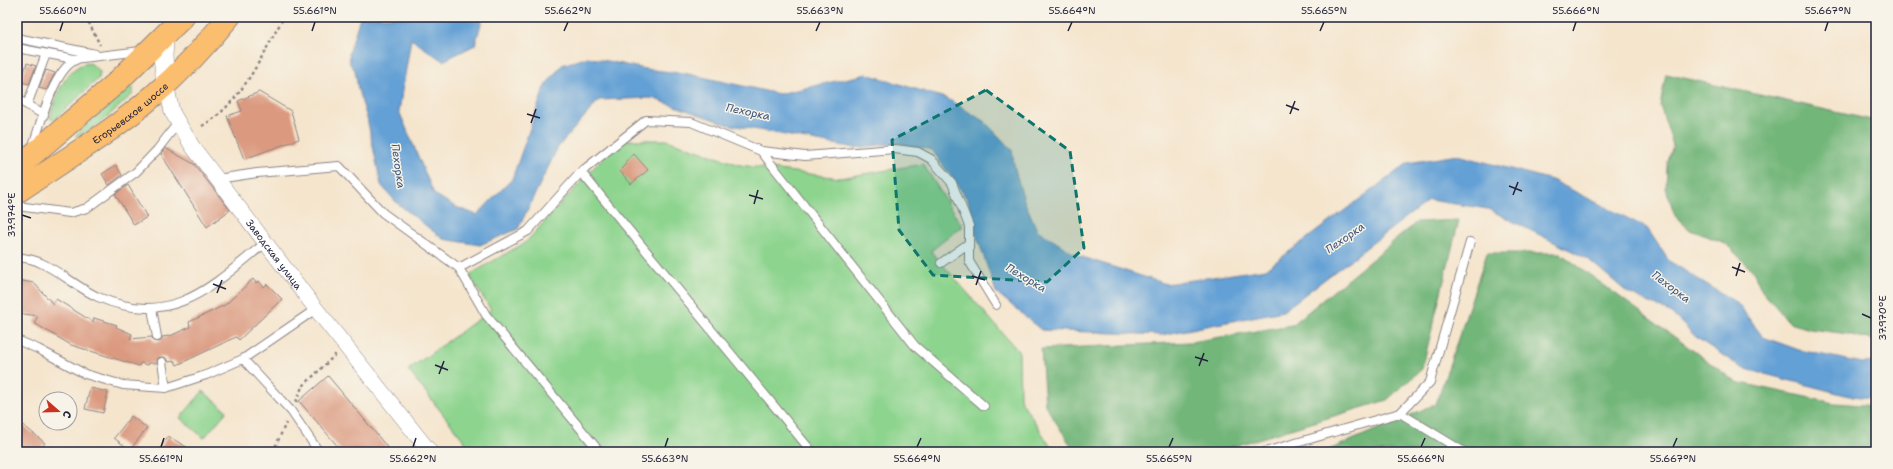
<svg xmlns="http://www.w3.org/2000/svg" width="1893" height="469" font-family="'Shantell Sans',sans-serif">
<style>
.green{fill:#8dd48e;stroke:#587b64}
.forest{fill:#72b679;stroke:#4a6c5a}
.water{fill:#64a0d5;stroke:#436188}
.building{fill:#db9a80}
.lines{fill:none;stroke-linecap:round;stroke-linejoin:round}
.service-casing{stroke:#8c8484;stroke-width:10}
.minor-casing{stroke:#8c8484;stroke-width:16}
.tertiary-casing{stroke:#8c8484;stroke-width:20}
.primary-casing{stroke:#8c8484;stroke-width:24}
.path{stroke:#8c8484;stroke-width:2.5;stroke-dasharray:3 3;stroke-linecap:butt}
.service{stroke:#fff;stroke-width:8}
.minor{stroke:#fff;stroke-width:15}
.tertiary{stroke:#fff;stroke-width:19}
.primary{stroke:#fbbd6e;stroke-width:22}
.marked{fill:#0f766e;fill-opacity:0.2;stroke:#0f766e;stroke-width:3;stroke-dasharray:8 5;stroke-linejoin:round}
.ticks{fill:none;stroke:#22223b;stroke-width:1.5}
.labels{text-anchor:middle;dominant-baseline:central;stroke-width:3;stroke-linejoin:round;paint-order:stroke}
.street-label{font-size:10px;fill:#22223b;stroke:#f7f3e8}
.water-label{font-size:11px;font-style:italic;fill:#3c5479;stroke:#f7f3e8}
.neatline{fill:none;stroke:#22223b;stroke-width:1.5}
.ticks-label{font-size:10px;text-anchor:middle;fill:#22223b}
</style>
<rect width="100%" height="100%" fill="#f7f3e8"/>
<filter id="ink" filterUnits="userSpaceOnUse"><feTurbulence type="fractalNoise" baseFrequency=".025" numOctaves="2"/><feDisplacementMap in="SourceGraphic" scale="8" xChannelSelector="R" yChannelSelector="G"/><feConvolveMatrix kernelMatrix="1 2 1 2 8 2 1 2 1" color-interpolation-filters="sRGB"/></filter>
<filter id="wash" filterUnits="userSpaceOnUse"><feTurbulence type="fractalNoise" baseFrequency=".012" numOctaves="4" result="noise"/><feDisplacementMap in="SourceGraphic" scale="16" xChannelSelector="R" yChannelSelector="G"/><feGaussianBlur stdDeviation="0.9" result="paint"/><feColorMatrix in="noise" values="0 0 0 0 0 0 0 0 0 0 0 0 0 0 0 0 0 1.4 0 .05"/><feComposite in="paint" operator="in"/></filter>
<g filter="url(#wash)">
<rect width="100%" height="100%" fill="#f5e5cd"/>
<path class="green" d="M90,63L100,71L99,78L54,120H52L50,118C55,98 66,64 90,63Z
M130,86L133,88V94C122,103 87,138 75,136Z
M619,140H667L740,165L840,178L923,164L962,226L931,251L1019,352L1020,399L1054,452H473L408,370L491,310L469,275L526,242Z
M203,391L227,411L204,438L180,418Z"/>
<path class="forest" d="M1666,74L1876,121V341L1848,334L1810,329L1790,323L1762,291L1753,271L1725,243L1690,230L1675,216L1666,188L1667,165L1673,145L1660,106Z
M1459,220L1422,369L1387,400L1215,452H1075L1045,405L1041,349L1191,342L1292,325L1417,222Z
M1487,253H1560L1736,382L1834,403L1876,406V452H1324L1436,404Z"/>
<path class="water" d="M360,17H483L475,45L443,61L411,39L399,111L434,194L454,206L477,215L512,179L545,86L562,65L588,57L645,69L688,74L779,94L867,74L948,99L985,122L1012,150L1015,170L1024,200L1037,230L1076,255L1166,284L1266,269L1408,163L1458,155L1552,180L1647,228L1669,261L1737,303L1763,337L1799,350L1862,363L1876,362V398L1849,396L1742,368L1697,338L1670,312L1628,293L1588,259L1488,209L1429,200L1283,311L1161,335L1041,330L996,292L975,231L968,200L932,150L896,143L855,148L726,124L652,98L599,100L558,147L518,229L480,245L443,239L397,203L381,185L367,118L358,90L355,70L350,64L349,54Z"/>
<g id="blocks">
<path class="building" d="M27,63L36,66L29,84L21,82Z
M46,70L55,73L46,90L39,88Z
M259,92L291,111L299,139L244,159L227,116L242,111L238,101Z
M165,148L194,164L230,210L207,227L161,154Z
M634,154L648,170L631,184L620,171L627,164L625,162Z
M116,165L122,175L109,185L102,174Z
M128,185L147,217L134,225L115,194Z
M253,279L256,283L259,281L264,287L267,284L282,299L239,340L236,337L177,365L175,361L168,362L166,358L162,357L158,358L157,363H149L148,365L140,363L139,366L71,345L34,323L38,316L17,313V280L34,283L53,304L56,299L93,322L94,318L117,325L116,327L132,334L130,339L152,337L153,341L158,342L161,341L162,337L170,336L190,327L189,322L225,305Z
M328,376L364,419L391,452H342L335,443L299,401Z
M90,388L108,392L103,413L85,409Z
M131,416L147,428L130,450L114,438Z
M17,420L45,443L38,452H17Z
M168,436L195,452H158Z"/>
</g>
</g>
<g filter="url(#ink)">
<use href="#blocks" fill-opacity="0" stroke="#8c8484" stroke-width="1"/>
<g class="lines">
<g class="service-casing">
<path id="service" d="M17,38L95,54
M17,48L74,59L141,51
M17,99L44,115
M27,105L46,54
M32,148C41,125 53,67 78,59
M761,151L805,156L895,149L918,152L931,159L952,183L969,226V261L996,305
M581,172L646,120L691,122L761,151L915,346L984,406
M217,179L257,173L339,166L383,213L459,268L486,315L600,452
M17,206L70,213L87,208L136,172L157,150L177,124
M17,257C25,258 34,259 41,263C61,272 78,288 98,297C172,329 212,286 265,243
M941,263L969,243
M459,268L528,231L581,172L812,452
M152,308L157,337
M17,340L38,349L85,374L123,385L166,388L206,375L243,359L316,309
M243,359L291,411L319,452
M162,362L166,388
M1400,413L1464,452
M1265,452L1400,413L1430,382L1470,242"/>
</g>
<g class="minor-casing">
<g id="minor">
<path id="s1" d="M166,84L172,112L192,146L316,309L430,452"/>
</g>
</g>
<g class="tertiary-casing">
<path id="tertiary" d="M164,38L163,57L166,84"/>
</g>
<g class="primary-casing">
<g id="primary">
<path d="M17,168L115,84L183,17"/>
<path id="s2" d="M17,192C63,161 112,132 153,96C181,72 206,45 229,17"/>
</g>
</g>
<path class="path" d="M86,17L100,45
M202,126C242,104 262,54 284,17
M17,229L18,222L22,218
M296,402L302,387L336,354
M273,452L286,423"/>
<use href="#service" class="service"/>
<use href="#minor" class="minor"/>
<use href="#tertiary" class="tertiary"/>
<use href="#primary" class="primary"/>
</g>
</g>
<path class="marked" d="M986,90L1070,151L1084,248L1047,282L933,275L899,230L892,140Z"/>
<path class="ticks" d="M60,31L63,22M312,31L315,22M564,31L568,22M816,31L820,22M1068,31L1072,22M1320,31L1324,22M1573,31L1576,22M1825,31L1828,22M1286,105L1299,110M527,114L540,118M1290,114L1295,101M531,123L536,109M1509,186L1522,191M749,195L763,199M1513,195L1518,182M754,204L758,190M22,215L31,218M1732,267L1745,272M972,276L985,280M1736,276L1740,263M213,284L226,289M976,285L981,271M217,293L222,280M1862,314L1871,318M1195,357L1208,361M435,365L448,370M1199,366L1204,353M439,374L444,361M161,447L164,438M413,447L416,438M665,447L668,438M917,447L921,438M1169,447L1173,438M1421,447L1425,438M1673,447L1677,438"/>
<g class="labels">
<g class="street-label">
<text stroke="none"><textPath href="#s2" startOffset="138">Егорьевское шоссе</textPath></text>
<text stroke="none"><textPath href="#s1" startOffset="204">Заводская улица</textPath></text>
</g>
<g class="water-label">
<text transform="translate(748 112) rotate(12)">Пехорка</text>
<text transform="translate(398 166) rotate(82)">Пехорка</text>
<text transform="translate(1345 238) rotate(-35)">Пехорка</text>
<text transform="translate(1026 278) rotate(31)">Пехорка</text>
<text transform="translate(1671 287) rotate(37)">Пехорка</text>
</g>
</g>
<rect width="1893" height="469" fill="none" stroke="#f7f3e8" stroke-width="44"/>
<g transform="translate(58 411) rotate(110)"><circle r="19" fill="#f7f3e8" stroke="#a29fa3"/>
<path d="M0-3L7 15L0 10L-7 15Z" fill="#c8321e"/>
<text y="-6" font-size="11" font-weight="bold" text-anchor="middle" fill="#22223b">С</text>
</g>
<rect x="22" y="22" width="1849" height="425" class="neatline"/>
<g class="ticks-label">
<text x="63" y="14">55.660°N</text>
<text x="315" y="14">55.661°N</text>
<text x="568" y="14">55.662°N</text>
<text x="820" y="14">55.663°N</text>
<text x="1072" y="14">55.664°N</text>
<text x="1324" y="14">55.665°N</text>
<text x="1576" y="14">55.666°N</text>
<text x="1828" y="14">55.667°N</text>
<text transform="translate(11 215) rotate(-90)" y="4">37.974°E</text>
<text transform="translate(1882 318) rotate(-90)" y="4">37.970°E</text>
<text x="161" y="462">55.661°N</text>
<text x="413" y="462">55.662°N</text>
<text x="665" y="462">55.663°N</text>
<text x="917" y="462">55.664°N</text>
<text x="1169" y="462">55.665°N</text>
<text x="1421" y="462">55.666°N</text>
<text x="1673" y="462">55.667°N</text>
</g>
</svg>
